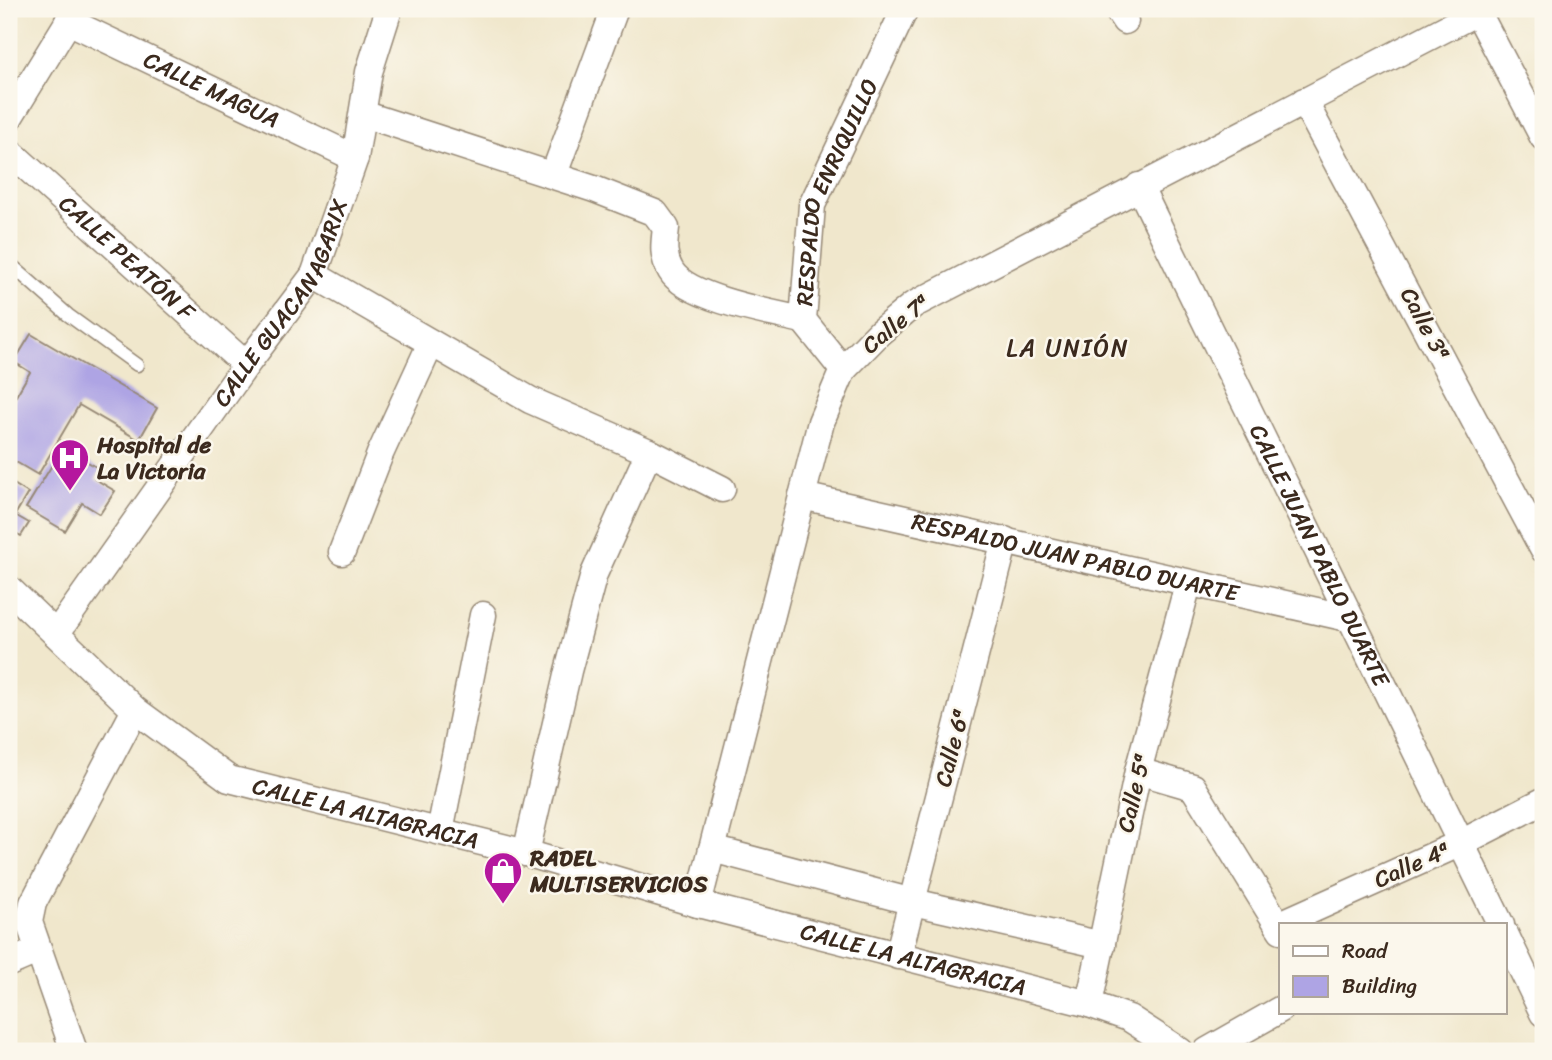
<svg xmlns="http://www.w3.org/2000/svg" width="1552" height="1060" font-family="Sriracha,sans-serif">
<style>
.building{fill:#aea4e4}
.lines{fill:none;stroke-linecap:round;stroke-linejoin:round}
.lane-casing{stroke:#968875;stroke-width:15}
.street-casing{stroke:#968875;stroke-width:29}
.lane{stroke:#fff;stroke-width:12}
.street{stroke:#fff;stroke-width:26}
.labels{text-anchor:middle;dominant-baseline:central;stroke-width:5;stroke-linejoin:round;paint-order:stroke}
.street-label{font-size:23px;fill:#3b2a1e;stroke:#fbf7ec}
.poi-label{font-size:23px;font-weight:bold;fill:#3b2a1e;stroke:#fbf7ec;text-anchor:start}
.neighbourhood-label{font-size:24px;letter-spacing:2px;fill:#3b2a1e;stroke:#fbf7ec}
</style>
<rect width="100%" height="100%" fill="#fbf7ec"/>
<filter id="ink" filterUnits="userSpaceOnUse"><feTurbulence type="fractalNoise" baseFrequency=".0143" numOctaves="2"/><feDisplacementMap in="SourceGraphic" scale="14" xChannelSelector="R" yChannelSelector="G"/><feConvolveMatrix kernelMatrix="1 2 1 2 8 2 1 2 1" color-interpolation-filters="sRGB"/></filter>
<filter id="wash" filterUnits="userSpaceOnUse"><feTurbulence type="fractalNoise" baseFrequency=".00686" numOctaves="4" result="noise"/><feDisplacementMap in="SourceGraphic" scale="28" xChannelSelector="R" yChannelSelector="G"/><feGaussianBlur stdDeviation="1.57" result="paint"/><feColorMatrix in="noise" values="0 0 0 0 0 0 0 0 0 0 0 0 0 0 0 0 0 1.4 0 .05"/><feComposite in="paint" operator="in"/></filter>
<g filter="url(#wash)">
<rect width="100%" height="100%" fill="#f0e7cc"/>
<g id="blocks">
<path class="building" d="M31,334L157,408L139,440L79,405L38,475L16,462L9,474V408L30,372L14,362Z
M63,447L101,470L95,479L115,491L100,514L82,503L65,531L26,508Z
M9,481L28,493L15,515L29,523L21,536L9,529Z"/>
</g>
</g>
<g filter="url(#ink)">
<use href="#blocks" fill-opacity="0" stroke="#968875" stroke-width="2"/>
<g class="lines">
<g class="lane-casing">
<path id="lane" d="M9,263L68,315L137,365"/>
</g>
<g class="street-casing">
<g id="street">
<path d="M1117,9L1125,21"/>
<path d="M1477,11L1543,137"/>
<path id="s1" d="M68,21L355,158"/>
<path d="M1304,101L1543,549"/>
<path d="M363,114L594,189L655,213L666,228C664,244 662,256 671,271C687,298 771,313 803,320"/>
<path d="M9,118L76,9"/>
<path id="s2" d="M9,151L246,365"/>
<path d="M554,174L615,9"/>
<path id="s3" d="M1139,186L1501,925"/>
<path d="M314,275L530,400L649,452L722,489"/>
<path id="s4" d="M843,370L803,320L812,205L905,9"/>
<path id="s5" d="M802,496L1348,618"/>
<path d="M342,552L380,454L431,343"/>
<path id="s6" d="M9,589L135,710L229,779L526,853L698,904L1089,1004L1129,1018L1180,1051"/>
<path id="s7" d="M56,634L246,365L314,275L355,158L369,72L389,9"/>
<path d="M1138,771L1193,787L1281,930"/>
<path d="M440,831L483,615"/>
<path d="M712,849L913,902L1102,945"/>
<path d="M526,853L568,671L594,574L649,452"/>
<path d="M698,904L821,422L843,370L880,332L913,305L1483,9"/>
<path d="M1278,925L1461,843L1543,801"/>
<path d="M1505,934L1543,1013"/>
<path d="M898,956L1005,540"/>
<path d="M9,963L37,951"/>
<path d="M1089,1004L1138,771L1188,584"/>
<path d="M74,1051L29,922L33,903L135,710"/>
<path d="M1207,1051L1281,1009"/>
</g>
</g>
<use href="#lane" class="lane"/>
<use href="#street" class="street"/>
</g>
</g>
<defs>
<g id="hospital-pin" transform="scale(2.0125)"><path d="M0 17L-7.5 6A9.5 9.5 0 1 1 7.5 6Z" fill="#b5179e" stroke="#fbf7ec"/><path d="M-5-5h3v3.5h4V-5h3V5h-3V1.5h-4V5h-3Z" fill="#fff"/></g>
<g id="shop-pin" transform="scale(2.0125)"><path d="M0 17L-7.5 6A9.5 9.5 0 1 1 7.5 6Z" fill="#b5179e" stroke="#fbf7ec"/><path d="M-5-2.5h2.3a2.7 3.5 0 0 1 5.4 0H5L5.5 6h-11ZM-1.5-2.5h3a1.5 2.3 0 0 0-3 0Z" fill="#fff"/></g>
</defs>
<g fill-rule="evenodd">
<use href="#hospital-pin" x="70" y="458"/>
<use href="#shop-pin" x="503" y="871"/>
</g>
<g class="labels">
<g class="street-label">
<text stroke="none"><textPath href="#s1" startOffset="159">CALLE MAGUA</textPath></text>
<text stroke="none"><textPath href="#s4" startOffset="198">RESPALDO ENRIQUILLO</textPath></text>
<text stroke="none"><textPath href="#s2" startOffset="159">CALLE PEATÓN F</textPath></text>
<text stroke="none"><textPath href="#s7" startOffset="402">CALLE GUACANAGARIX</textPath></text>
<text transform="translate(896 324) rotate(-39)">Calle 7ª</text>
<text transform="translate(1425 324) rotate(62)">Calle 3ª</text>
<text stroke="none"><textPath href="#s3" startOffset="411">CALLE JUAN PABLO DUARTE</textPath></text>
<text stroke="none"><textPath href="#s5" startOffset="280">RESPALDO JUAN PABLO DUARTE</textPath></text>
<text transform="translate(952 748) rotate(-76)">Calle 6ª</text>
<text transform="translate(1134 793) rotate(-77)">Calle 5ª</text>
<text stroke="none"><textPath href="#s6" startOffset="432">CALLE LA ALTAGRACIA</textPath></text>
<text transform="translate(1412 865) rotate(-24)">Calle 4ª</text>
<text stroke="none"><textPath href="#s6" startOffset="999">CALLE LA ALTAGRACIA</textPath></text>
</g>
<g class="poi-label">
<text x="97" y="445">Hospital de<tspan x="97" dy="26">La Victoria</tspan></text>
<text x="530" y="858">RADEL<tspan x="530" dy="26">MULTISERVICIOS</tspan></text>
</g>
<g class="neighbourhood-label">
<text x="1068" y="348">LA UNIÓN</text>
</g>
</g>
<rect width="1552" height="1060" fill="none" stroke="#fbf7ec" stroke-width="35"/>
<rect x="1279" y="923" width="228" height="91" fill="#fbf7ec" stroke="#aea59a" stroke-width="2"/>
<rect x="1293" y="946" width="35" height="10" fill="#ffffff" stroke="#aea59a" stroke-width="2"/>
<text x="1342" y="958" font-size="21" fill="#3b2a1e">Road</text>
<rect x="1293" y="976" width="35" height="21" fill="#aea4e4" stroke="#aea59a" stroke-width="2"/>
<text x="1342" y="993" font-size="21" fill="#3b2a1e">Building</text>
</svg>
